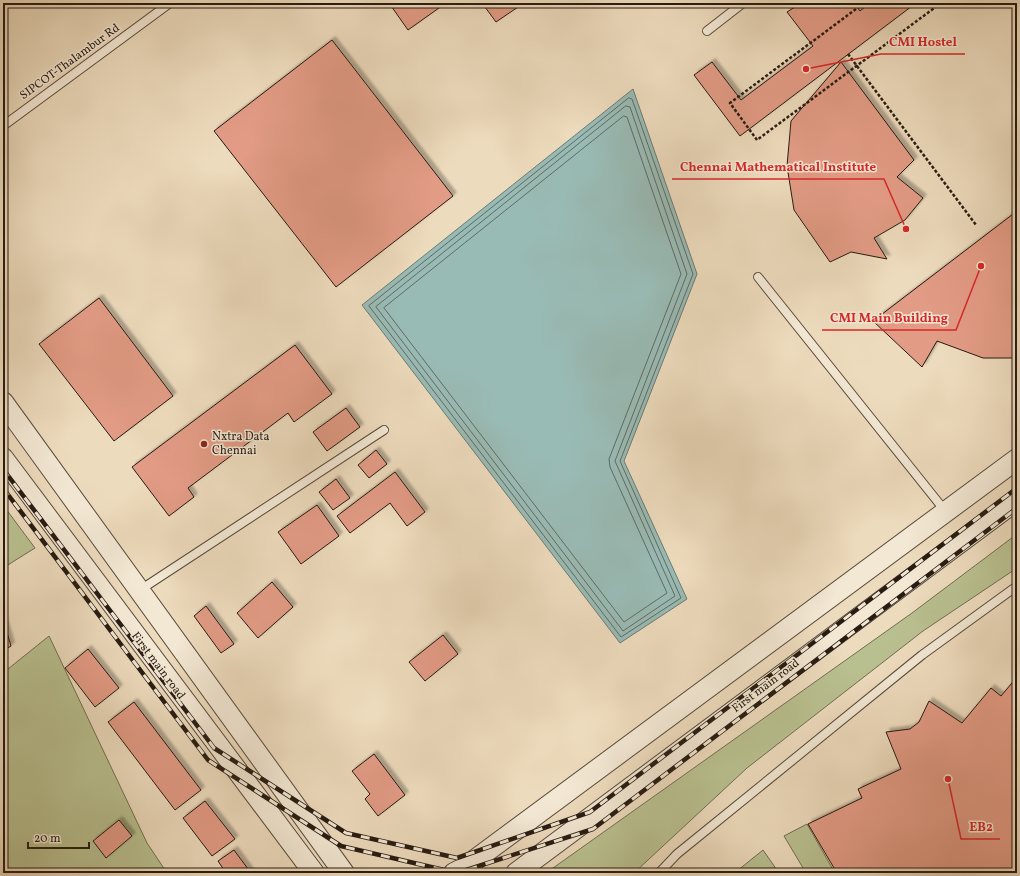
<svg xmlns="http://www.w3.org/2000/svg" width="1020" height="876" font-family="Vollkorn,serif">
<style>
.green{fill:#b9c090;stroke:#706e51}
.water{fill:#99bbb5;stroke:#6b7b74}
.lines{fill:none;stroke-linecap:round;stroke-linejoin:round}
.shore{stroke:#606b64;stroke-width:1}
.building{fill:#e29b85;stroke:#271b12;filter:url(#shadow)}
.service-casing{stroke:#584b3d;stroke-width:10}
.tertiary-casing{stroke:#584b3d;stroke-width:22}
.path{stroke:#271b12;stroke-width:2.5;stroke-dasharray:3 2;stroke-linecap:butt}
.service{stroke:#f3e8d4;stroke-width:8}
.tertiary{stroke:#f3e8d4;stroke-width:20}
.rail-casing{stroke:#271b12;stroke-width:4.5}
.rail{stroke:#f3e8d4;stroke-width:3;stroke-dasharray:9;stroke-linecap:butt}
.poi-dot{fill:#8f2418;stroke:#f3e8d4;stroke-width:1.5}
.labels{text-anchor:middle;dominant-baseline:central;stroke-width:3;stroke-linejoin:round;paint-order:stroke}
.street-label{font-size:12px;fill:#271b12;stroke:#f3e8d4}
.poi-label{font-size:12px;fill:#271b12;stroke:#f3e8d4;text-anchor:start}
.leader{fill:none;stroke:#d62828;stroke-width:1.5}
.callout-dot{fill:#d62828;stroke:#f3e8d4;stroke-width:1.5}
.callout-label{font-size:13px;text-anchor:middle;font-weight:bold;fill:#d62828;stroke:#f3e8d4;stroke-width:3;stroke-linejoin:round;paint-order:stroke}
</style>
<defs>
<filter id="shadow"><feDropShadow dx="3.5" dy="-3.5" stdDeviation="1" flood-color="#0004"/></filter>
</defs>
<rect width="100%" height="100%" fill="#eddbbd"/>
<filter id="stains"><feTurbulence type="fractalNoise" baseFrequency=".005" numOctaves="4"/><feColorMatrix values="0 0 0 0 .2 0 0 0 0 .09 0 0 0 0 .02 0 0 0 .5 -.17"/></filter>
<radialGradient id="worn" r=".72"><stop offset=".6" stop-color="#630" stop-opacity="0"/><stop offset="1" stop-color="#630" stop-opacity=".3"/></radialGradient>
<path class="green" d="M3,505L35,548L3,568Z
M1017,534V568L923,631L747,768L634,873H546L912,613Z
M49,636L147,843L167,873H3V673Z
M807,824L835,873H806L784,836Z
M763,850L779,873H735L737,871Z"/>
<path class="water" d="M633,89L697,274L624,461L687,599L620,643L362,305Z"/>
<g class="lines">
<path class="shore" d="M629,98L632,99L693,274L620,461L681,598L621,637L369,306Z
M626,106L630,107L687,274L615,461L675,596L623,631L376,307Z
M624,116L627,117L681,274L609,459L610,467L667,593L624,622L384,308Z"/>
</g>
<path class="building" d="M389,3H446L408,30Z
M482,3H515L518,7L496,22Z
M801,3H854L860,11L870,3H916L740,136L694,75L712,62L741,100L813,46L787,12Z
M332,40L453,196L336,287L214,131Z
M841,62L914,160L897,177L923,198L905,220L874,238L887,259L851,252L830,262L794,210L787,166L791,121Z
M1017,211V358H983L937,341L922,367L873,321Z
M99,298L173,396L114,441L39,344Z
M295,345L332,394L294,422L288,413L188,488L194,497L169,516L132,467Z
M346,408L360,427L327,451L313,432Z
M376,450L387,464L369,478L358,465Z
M395,472L425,512L407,526L390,503L350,533L337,516Z
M336,479L350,498L333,510L319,492Z
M317,505L339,536L301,564L278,532Z
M272,582L293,607L258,638L237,613Z
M206,606L234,644L221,653L194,616Z
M3,619L11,646L3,651Z
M443,635L458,654L425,681L409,662Z
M88,649L119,688L95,707L65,668Z
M1017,677V873H837L808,824L862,798L858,789L901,769L886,732L910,729L919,722L929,701L962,723L991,688L1001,696Z
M134,702L201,790L175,810L108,722Z
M374,754L405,795L378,816L365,799L370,794L352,771Z
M205,801L235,839L212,856L183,818Z
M119,820L132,836L106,858L93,841Z
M234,850L251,873H226L218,861Z"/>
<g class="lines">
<g class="service-casing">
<path id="service" d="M707,31L743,3
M3,126L170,3
M758,277L946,512
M140,590L384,430
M659,873L677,854L922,655L1017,586"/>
</g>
<g class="tertiary-casing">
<path id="tertiary" d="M3,402L344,873
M3,458L314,873
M454,873L464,868L1017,459
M516,873L1017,500"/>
</g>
<path class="path" d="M864,3L730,103L757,140L941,3
M848,54L976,225"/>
<use href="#service" class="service"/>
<use href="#tertiary" class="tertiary"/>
<g class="rail-casing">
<path id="rail" d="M3,469L214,748L346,833L457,858L590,812L1017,488
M3,488L208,760L341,846L457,873L593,829L1017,508"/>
</g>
<use href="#rail" class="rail"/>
</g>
<circle class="poi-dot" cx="204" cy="444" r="4"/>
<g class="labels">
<g class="street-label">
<text transform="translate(70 62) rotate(-36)">SIPCOT-Thalambur Rd</text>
<text transform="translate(158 666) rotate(53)">First main road</text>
<text transform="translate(766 686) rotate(-37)">First main road</text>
</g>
<g class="poi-label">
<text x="212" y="437">Nxtra Data<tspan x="212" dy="14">Chennai</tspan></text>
</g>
</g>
<path class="leader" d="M806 69L881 54H965M906 229L884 179H672M981 266L956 330H822M948 779L961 839H1000"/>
<g class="callout-dot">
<circle cx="806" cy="69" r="4"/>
<circle cx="906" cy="229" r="4"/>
<circle cx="981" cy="266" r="4"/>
<circle cx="948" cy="779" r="4"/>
</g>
<g class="callout-label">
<text x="923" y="46">CMI Hostel</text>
<text x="778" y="171">Chennai Mathematical Institute</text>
<text x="889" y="322">CMI Main Building</text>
<text x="981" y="831">EB2</text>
</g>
<rect width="1020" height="876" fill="none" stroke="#eddbbd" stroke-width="16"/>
<rect x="4" y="4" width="1012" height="868" fill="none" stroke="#271b12" stroke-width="2"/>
<rect x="8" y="8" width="1004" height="860" fill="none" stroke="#271b12"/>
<path d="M28 842v6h61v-6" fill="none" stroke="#271b12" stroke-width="2"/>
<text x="34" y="842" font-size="12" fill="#271b12" stroke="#f3e8d4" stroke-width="3" paint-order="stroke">20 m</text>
<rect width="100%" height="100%" filter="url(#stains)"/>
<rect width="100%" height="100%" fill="url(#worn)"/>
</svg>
